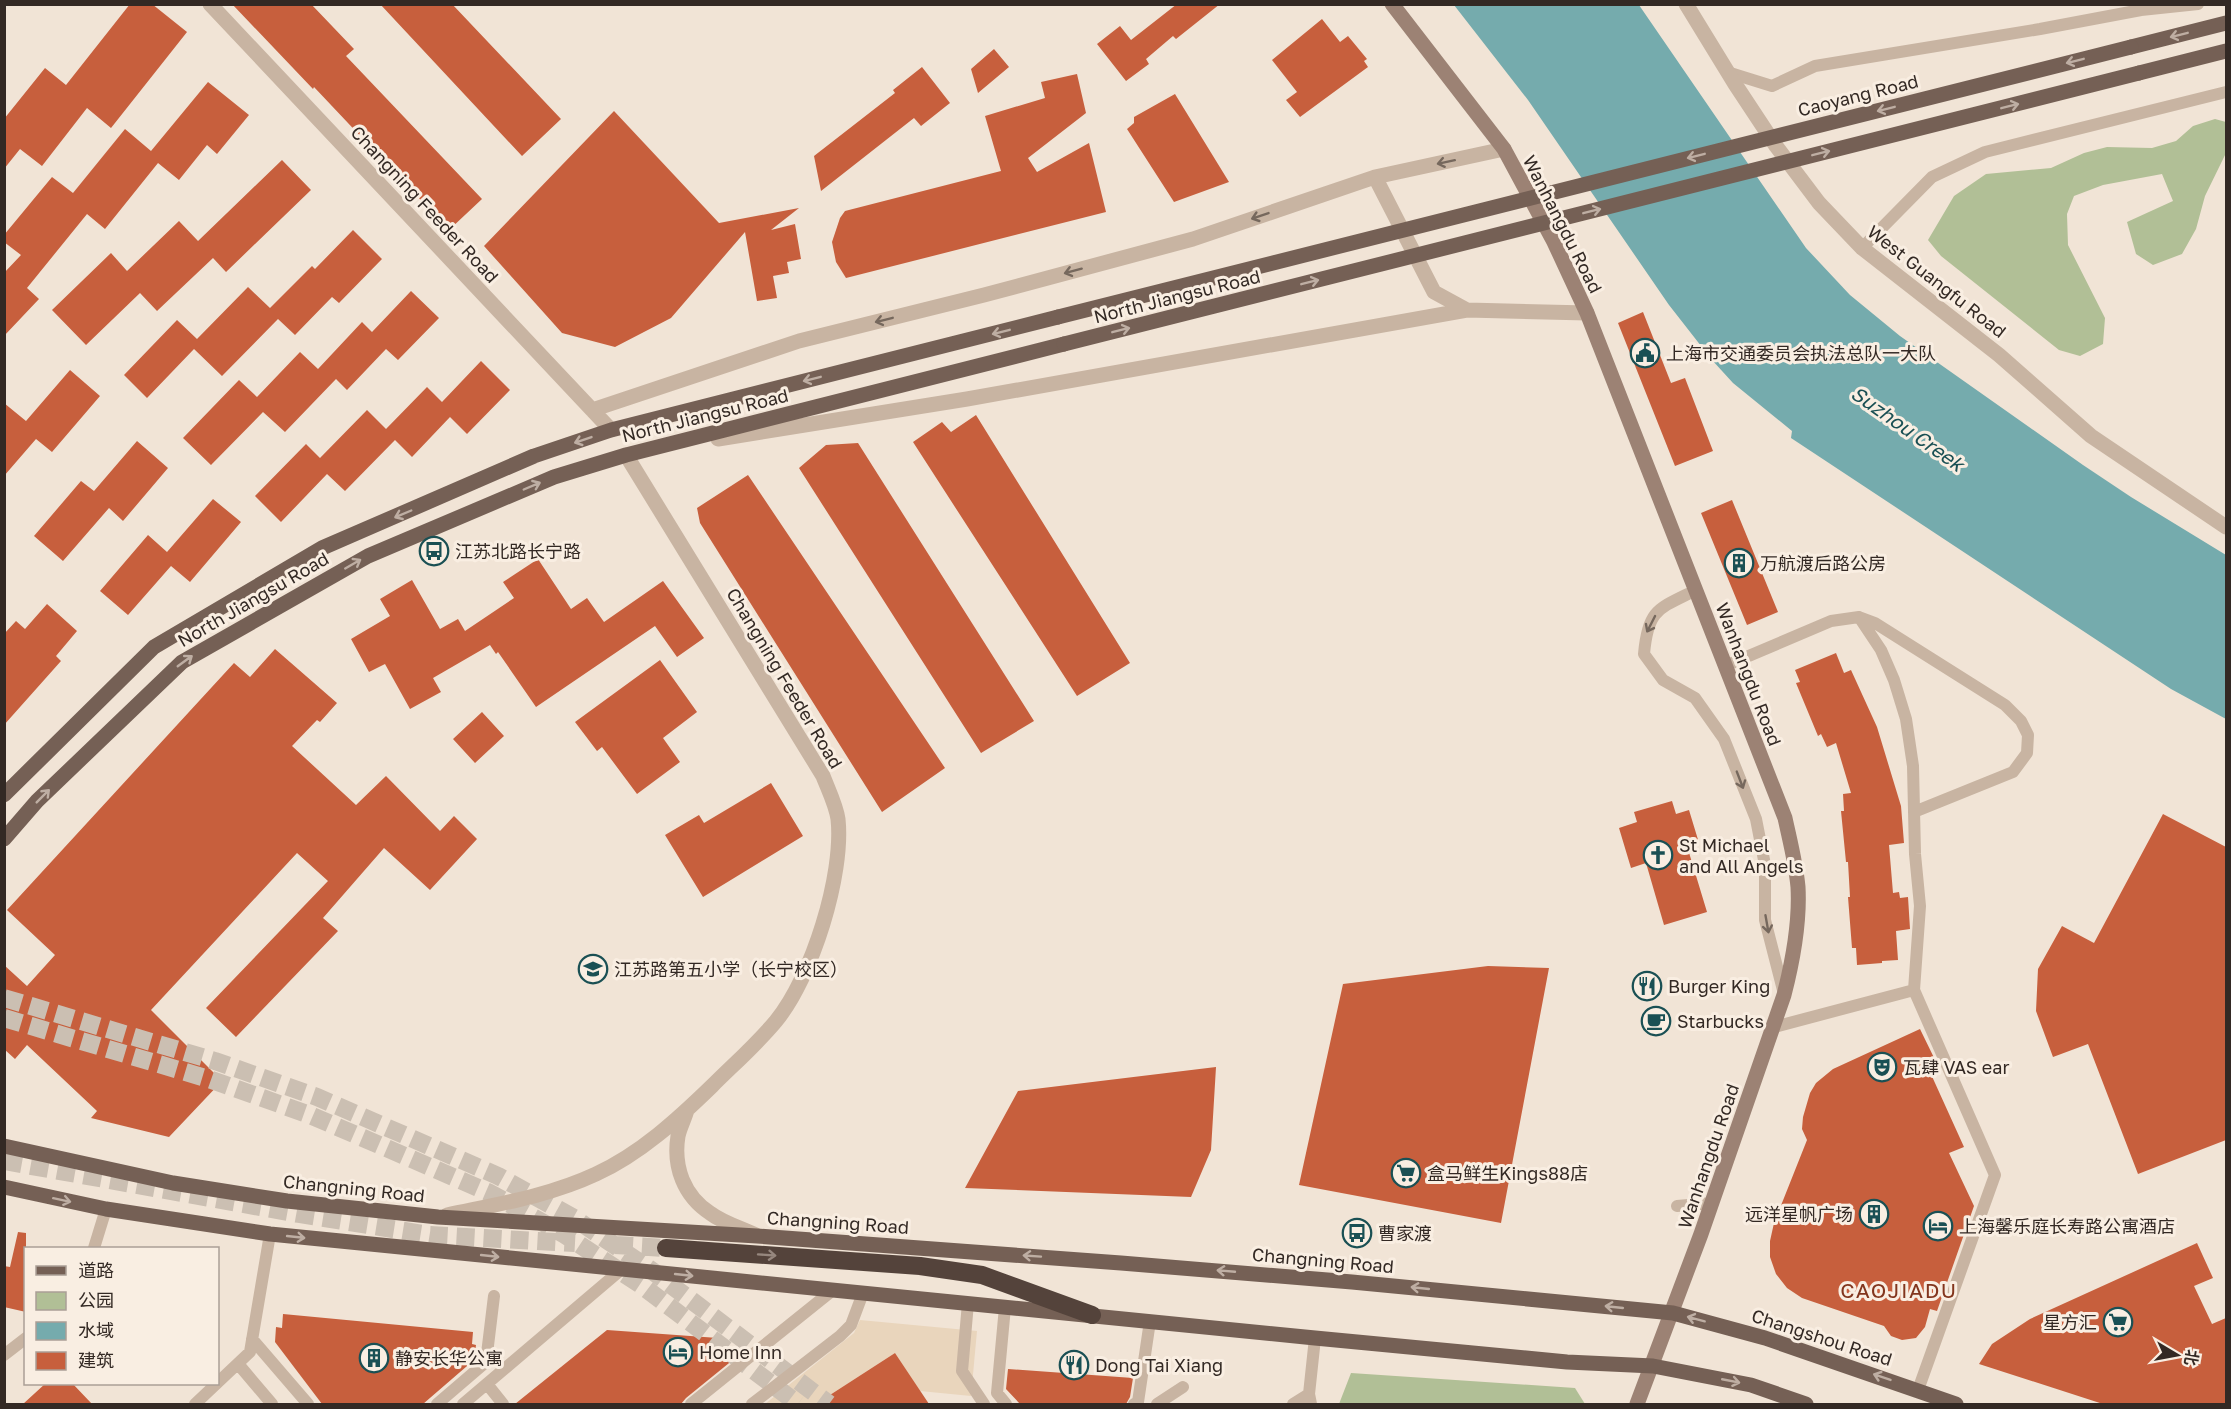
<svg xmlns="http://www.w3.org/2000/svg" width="2231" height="1409" font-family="'Golos Text','Noto Sans SC',sans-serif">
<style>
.green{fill:#b1bf96}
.plaza{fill:#e9d5bc}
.water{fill:#75abad}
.building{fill:#c75f3d}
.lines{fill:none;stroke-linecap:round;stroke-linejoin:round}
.highway-tunnel{stroke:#cbbfb2;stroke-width:18;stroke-dasharray:18 9;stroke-linecap:butt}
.lane{stroke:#c8b4a2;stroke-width:12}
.street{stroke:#c8b4a2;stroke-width:15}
.secondary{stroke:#9c8274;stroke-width:15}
.primary{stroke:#756055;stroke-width:15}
.highway{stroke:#54433b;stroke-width:18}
.primary-bridge{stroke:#756055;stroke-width:15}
.oneway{stroke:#beaea3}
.oneway2{stroke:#76685d}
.oneway3{stroke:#96877e}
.labels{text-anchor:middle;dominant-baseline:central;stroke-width:6;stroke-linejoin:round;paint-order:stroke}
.street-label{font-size:18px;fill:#332924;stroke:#f9eee2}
.poi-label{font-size:18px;fill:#332924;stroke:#f9eee2;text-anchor:start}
.water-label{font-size:20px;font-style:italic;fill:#1a5054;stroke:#f9eee2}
.quarter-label{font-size:21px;letter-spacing:1.5px;fill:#82351d;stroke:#f9eee2}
</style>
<rect width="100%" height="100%" fill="#f1e4d6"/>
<path class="green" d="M2215,119L2226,122V153L2205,196L2196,229L2182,254L2153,265L2136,254L2127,222L2173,201L2162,174L2103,185L2074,196L2067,214L2068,245L2105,318L2103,344L2080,356L2059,350L1941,256L1928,240L1954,196L1986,174L2051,168L2084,153L2107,147L2152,148L2176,141L2193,126Z
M1351,1373L1575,1388L1585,1404H1339Z"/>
<path class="plaza" d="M860,1320L977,1331L971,1396L920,1391L895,1353L816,1404H765L849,1337L854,1333Z"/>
<path class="water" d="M1454,5H1639L1806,248L1850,295L1900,336L2083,465L2131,497L2226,555V719L2171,689L1791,438L1792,431L1733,383L1712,360L1669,305L1528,100Z"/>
<path class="building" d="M130,4H152L187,32L111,128L87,108L42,166L20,149L4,169V119L45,68L66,85Z
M232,4H311L354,49L346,56L482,199L449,230L314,87L313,89Z
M380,4H452L561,119L522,156Z
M1177,4H1220L1176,39L1173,36L1146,59L1149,64L1126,81L1097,44L1120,26L1131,40Z
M1322,19L1340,42L1348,36L1367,59L1364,61L1368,67L1300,117L1286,100L1297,92L1272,60Z
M994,49L1009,67L978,93L971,69Z
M922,67L950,103L921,126L914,118L821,191L814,156L895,93L893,90Z
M1077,74L1086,113L1028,158L1037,172L1089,143L1106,212L846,278L836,262L832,242L840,218L845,211L1001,171L985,116L1045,98L1041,82Z
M208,82L249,115L217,154L207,145L179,180L158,163L105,229L87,214L27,288L39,299L4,336V273L21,255L4,242V235L52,177L73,193L125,129L151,151Z
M1175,94L1229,182L1174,202L1127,129L1134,123V117Z
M614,111L719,223L799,208L771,230L795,224L801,259L787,262L789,273L773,276L777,298L757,301L745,232L671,318L615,347L562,333L484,246Z
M282,160L311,190L226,272L213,258L157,311L140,293L86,345L52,310L111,253L127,271L179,221L198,241Z
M353,230L382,259L339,303L332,297L295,335L278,319L222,376L194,349L147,398L124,375L177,320L197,339L248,287L270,308L312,266L315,269Z
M411,291L439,318L398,360L386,349L347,390L336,379L285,432L263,412L211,465L183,438L239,380L257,397L300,352L318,369L362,322L372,332Z
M1643,312L1671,383L1685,378L1713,451L1675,466L1618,323Z
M481,361L510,390L467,434L450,417L412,457L395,440L345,491L327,474L281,522L255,496L306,444L320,458L367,410L386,429L427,387L442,402Z
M70,370L100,396L52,452L36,439L4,476V403L26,421Z
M976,415L1130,663L1077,696L913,442L942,422L951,432Z
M137,441L168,468L123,521L109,508L63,561L34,536L81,481L94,491Z
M858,443L1034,721L981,753L799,468L826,445Z
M748,475L945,768L882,812L700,523L697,508Z
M213,499L241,522L190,582L171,566L128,615L100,591L148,535L167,552Z
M1732,500L1778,612L1747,625L1701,513Z
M538,559L571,609L587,598L604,622L663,581L704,638L677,657L655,626L536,707L498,652L496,654L490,645L433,678L441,692L410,709L385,664L369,672L351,639L390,616L380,599L412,580L440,629L458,619L465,631L514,598L503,582Z
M47,604L77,631L56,656L61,661L4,725V634L16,621L25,629Z
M275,649L337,703L320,722L317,720L292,746L356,805L386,776L440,831L454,816L477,839L430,890L384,848L323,918L338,931L236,1037L206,1008L328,881L297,853L151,1010L222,1081L169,1137L91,1118L97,1111L27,1045L15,1059L4,1049V965L27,986L55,955L7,910L234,663L250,677Z
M1836,653L1844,673L1851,670L1877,727L1901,806L1904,843L1889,845L1893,893L1899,892L1900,898L1908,897L1910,929L1896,931L1898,960L1882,961V963L1857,965L1856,948H1852L1848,897H1850L1848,862H1846L1841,811H1844L1843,794L1851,793L1836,743L1827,747L1821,734L1818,736L1796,683L1800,682L1795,670Z
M660,660L697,712L663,738L680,762L637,794L602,747L597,751L575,722Z
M482,712L504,736L475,763L453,739Z
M771,783L803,836L703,897L665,835L699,815L704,823Z
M1672,801L1676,814L1689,810L1699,843L1687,846L1707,912L1664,925L1646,863L1631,868L1619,828L1637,822L1634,812Z
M2163,814L2226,847V1140L2138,1174L2088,1044L2053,1057L2036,1011L2038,969L2062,926L2094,943Z
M1488,966L1549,968L1501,1223L1299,1185L1343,984Z
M1920,1029L1939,1068L1930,1072L1964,1147L1949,1153L1974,1206L1937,1311L1930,1309L1925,1327L1916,1338L1902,1340L1891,1336L1884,1326L1802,1298L1787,1288L1776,1274L1770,1257V1241L1774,1223L1807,1140L1802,1129L1803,1117L1810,1093L1816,1083L1833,1069Z
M1216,1067L1211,1150L1191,1197L965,1188L1018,1091Z
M18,1232L26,1233V1312L4,1307V1266L10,1267Z
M2197,1243L2213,1278L2194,1286L2212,1324L2226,1318V1404H2103L1979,1364L1992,1344L2030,1319Z
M283,1314L473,1332L472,1344L476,1345L474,1360L423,1404H322L275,1342L276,1327L282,1328Z
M607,1330L718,1338L734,1359L686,1398L681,1404H515Z
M895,1353L929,1404H816Z
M1008,1369L1133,1378L1130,1397L1126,1404H1020L1006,1389Z
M46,1383H72L92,1404H23Z"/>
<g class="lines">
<path class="highway-tunnel" d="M4,998L215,1061L317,1097L498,1176L574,1218L651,1270L829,1404
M4,1018L209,1079L310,1115L490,1193L565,1235L641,1285L798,1404
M4,1161L299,1214L430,1235L575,1243
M615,1245L666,1248"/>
<path class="lane" d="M1727,72L1772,86L1815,66L2040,29L2141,10L2198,4
M1862,248L1932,177L1985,152L2226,92
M1696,590C1658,609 1648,609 1644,654L1663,680L1695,698L1724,739L1756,819L1765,865V920L1784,994
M1859,617L1881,650L1894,680L1906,719L1913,766L1915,854L1920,906L1914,990L1995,1175L1918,1390
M1725,666L1831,621L1859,617L1875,623L2005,705L2021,721L2028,735L2027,753L2013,772L1914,812
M1774,1027L1914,990
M1677,1206L1712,1203
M94,1248L106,1209
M968,1303L962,1371L984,1404
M1005,1307L997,1393L1006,1404
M252,1339L308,1404
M4,1355L26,1338
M239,1365L272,1404
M487,1384L503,1404
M195,1404L250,1352L270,1234
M437,1404L486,1362L494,1296
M463,1404L622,1269
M691,1404L833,1290
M752,1404L840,1336L851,1325L863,1293
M1134,1404L1138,1402L1150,1321
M1157,1404L1183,1387
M1293,1404L1309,1394
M1311,1404L1309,1394L1315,1338"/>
<path class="street" d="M210,4L611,430
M1686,4L1735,84L1776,146L1819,203L1862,248L1999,355L2091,436L2226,527
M1375,177L1434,292L1467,310L1587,313
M592,410L799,341L984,295L1193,239L1375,177L1504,149
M718,439L967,399L1467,310
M687,1110C685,1118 680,1127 678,1136C673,1167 684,1196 710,1213C723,1223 741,1228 756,1235
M447,1215C498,1204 549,1196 596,1174C640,1154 678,1119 712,1086C733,1065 757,1044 776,1021C812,977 844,875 838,819C836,805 828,789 823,776L626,455"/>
<path class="secondary" d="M1392,4L1504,149L1554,242L1587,313L1785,818C1790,841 1796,864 1798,887C1800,923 1793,960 1784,995L1701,1234L1637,1404"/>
<path class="primary" d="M2131,47L2226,23
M2139,73L2226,51
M4,795L154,647L322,548L534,456L611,430L1058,317
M4,839L37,801L182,662L368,556L554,477L626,455L1064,344
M4,1146L173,1183L287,1201L438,1217L757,1236L1121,1263L1352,1282L1673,1313L1765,1338L1956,1404
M4,1187L106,1209L270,1234L1315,1338L1567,1362L1653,1366L1751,1385L1806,1404"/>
<path class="highway" d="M666,1248L920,1266L982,1275L1092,1315"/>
<path class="primary-bridge" d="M1058,317L2131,47
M1064,344L2139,73"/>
</g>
<defs><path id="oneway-shaft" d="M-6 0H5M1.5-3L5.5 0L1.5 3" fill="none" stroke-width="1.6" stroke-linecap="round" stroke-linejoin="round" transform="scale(1.5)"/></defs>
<g class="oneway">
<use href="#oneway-shaft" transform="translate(2179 35) rotate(166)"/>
<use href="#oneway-shaft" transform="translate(2075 61) rotate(166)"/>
<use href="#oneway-shaft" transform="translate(2010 106) rotate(-14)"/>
<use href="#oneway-shaft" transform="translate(1886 109) rotate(166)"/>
<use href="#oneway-shaft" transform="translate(1821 153) rotate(-14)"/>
<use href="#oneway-shaft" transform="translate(1696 156) rotate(166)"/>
<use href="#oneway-shaft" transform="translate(1592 211) rotate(-14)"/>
<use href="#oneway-shaft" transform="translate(1310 282) rotate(-14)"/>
<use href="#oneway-shaft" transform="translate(1121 330) rotate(-14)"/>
<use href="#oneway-shaft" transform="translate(1001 332) rotate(166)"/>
<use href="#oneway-shaft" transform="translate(812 379) rotate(166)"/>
<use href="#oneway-shaft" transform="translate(583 440) rotate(161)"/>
<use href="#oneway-shaft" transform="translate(532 486) rotate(-23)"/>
<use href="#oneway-shaft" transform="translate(403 514) rotate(157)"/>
<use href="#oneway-shaft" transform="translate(353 564) rotate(-30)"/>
<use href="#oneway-shaft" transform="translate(185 661) rotate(-36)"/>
<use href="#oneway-shaft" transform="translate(43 796) rotate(-45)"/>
<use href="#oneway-shaft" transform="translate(62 1200) rotate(12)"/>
<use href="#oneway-shaft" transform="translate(296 1237) rotate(6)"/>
<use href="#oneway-shaft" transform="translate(490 1256) rotate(6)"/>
<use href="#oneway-shaft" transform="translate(1032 1256) rotate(-176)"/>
<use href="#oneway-shaft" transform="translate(1226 1271) rotate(-175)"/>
<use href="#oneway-shaft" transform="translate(684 1275) rotate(6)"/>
<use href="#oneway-shaft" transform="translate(1420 1288) rotate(-174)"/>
<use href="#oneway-shaft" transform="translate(1614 1307) rotate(-174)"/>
<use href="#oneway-shaft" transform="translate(1696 1319) rotate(-165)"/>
<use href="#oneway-shaft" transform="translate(1882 1377) rotate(-161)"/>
<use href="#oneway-shaft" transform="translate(1731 1381) rotate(11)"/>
</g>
<g class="oneway2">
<use href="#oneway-shaft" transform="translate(1446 162) rotate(168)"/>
<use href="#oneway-shaft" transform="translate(1260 216) rotate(161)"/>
<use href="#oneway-shaft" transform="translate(1073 271) rotate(165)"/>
<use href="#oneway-shaft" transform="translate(884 320) rotate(166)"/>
<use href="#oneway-shaft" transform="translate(1651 624) rotate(117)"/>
<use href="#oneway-shaft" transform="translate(1740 780) rotate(69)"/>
<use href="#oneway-shaft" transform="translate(1767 924) rotate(80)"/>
</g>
<use class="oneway3" href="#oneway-shaft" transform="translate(767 1255) rotate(4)"/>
<defs>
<g id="civic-ring" transform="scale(1.5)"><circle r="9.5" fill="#f9eee2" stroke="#1a5054" stroke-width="1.5"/><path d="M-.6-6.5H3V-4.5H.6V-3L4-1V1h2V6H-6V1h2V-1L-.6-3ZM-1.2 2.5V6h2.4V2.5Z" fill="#1a5054"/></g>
<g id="bus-ring" transform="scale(1.5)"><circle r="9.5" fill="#f9eee2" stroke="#1a5054" stroke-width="1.5"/><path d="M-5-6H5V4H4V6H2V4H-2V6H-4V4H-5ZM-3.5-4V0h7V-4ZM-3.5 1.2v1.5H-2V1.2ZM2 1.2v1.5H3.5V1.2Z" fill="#1a5054"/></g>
<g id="building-ring" transform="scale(1.5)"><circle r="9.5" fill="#f9eee2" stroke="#1a5054" stroke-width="1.5"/><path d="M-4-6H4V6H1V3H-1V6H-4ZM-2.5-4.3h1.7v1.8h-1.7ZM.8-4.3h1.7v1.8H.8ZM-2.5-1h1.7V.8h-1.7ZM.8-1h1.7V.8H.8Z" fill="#1a5054"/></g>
<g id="church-ring" transform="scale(1.5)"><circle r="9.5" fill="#f9eee2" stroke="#1a5054" stroke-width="1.5"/><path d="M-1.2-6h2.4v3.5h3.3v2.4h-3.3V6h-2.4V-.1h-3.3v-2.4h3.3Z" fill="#1a5054"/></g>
<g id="school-ring" transform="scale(1.5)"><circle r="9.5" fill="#f9eee2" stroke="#1a5054" stroke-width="1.5"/><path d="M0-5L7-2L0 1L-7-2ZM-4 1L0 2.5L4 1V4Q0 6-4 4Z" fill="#1a5054"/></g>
<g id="restaurant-ring" transform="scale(1.5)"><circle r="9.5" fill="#f9eee2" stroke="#1a5054" stroke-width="1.5"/><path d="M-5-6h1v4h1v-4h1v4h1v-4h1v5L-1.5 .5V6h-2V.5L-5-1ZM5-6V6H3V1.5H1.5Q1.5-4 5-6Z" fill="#1a5054"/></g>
<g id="cafe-ring" transform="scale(1.5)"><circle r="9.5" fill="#f9eee2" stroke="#1a5054" stroke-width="1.5"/><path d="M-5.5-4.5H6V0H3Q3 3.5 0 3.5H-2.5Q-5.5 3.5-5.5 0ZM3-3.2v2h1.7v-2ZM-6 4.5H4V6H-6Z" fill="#1a5054"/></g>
<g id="theatre-ring" transform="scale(1.5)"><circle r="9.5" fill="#f9eee2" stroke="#1a5054" stroke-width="1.5"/><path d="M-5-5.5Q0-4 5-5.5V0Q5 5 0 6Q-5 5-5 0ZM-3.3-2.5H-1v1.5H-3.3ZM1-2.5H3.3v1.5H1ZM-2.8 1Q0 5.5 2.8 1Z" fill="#1a5054"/></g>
<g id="supermarket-ring" transform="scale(1.5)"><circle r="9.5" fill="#f9eee2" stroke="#1a5054" stroke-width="1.5"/><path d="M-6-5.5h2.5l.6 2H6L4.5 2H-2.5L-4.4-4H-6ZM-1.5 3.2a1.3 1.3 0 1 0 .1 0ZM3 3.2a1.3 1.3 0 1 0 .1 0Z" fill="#1a5054"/></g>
<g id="hotel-ring" transform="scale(1.5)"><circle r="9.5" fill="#f9eee2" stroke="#1a5054" stroke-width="1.5"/><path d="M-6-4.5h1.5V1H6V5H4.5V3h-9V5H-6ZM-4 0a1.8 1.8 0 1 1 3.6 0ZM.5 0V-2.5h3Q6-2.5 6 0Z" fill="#1a5054"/></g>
</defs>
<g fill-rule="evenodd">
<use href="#civic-ring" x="1645" y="353"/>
<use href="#bus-ring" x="434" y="551"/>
<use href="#building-ring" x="1739" y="563"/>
<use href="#church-ring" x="1658" y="855"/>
<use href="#school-ring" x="593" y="969"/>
<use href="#restaurant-ring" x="1647" y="986"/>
<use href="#cafe-ring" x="1656" y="1021"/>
<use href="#theatre-ring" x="1882" y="1067"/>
<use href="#supermarket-ring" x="1406" y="1173"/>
<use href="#building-ring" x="1874" y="1214"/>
<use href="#hotel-ring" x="1938" y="1226"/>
<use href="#bus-ring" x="1357" y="1233"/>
<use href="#supermarket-ring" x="2118" y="1322"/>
<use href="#hotel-ring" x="678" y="1352"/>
<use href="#building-ring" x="374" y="1358"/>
<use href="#restaurant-ring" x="1074" y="1365"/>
</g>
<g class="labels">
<g class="street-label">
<text transform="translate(1858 95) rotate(-14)">Caoyang Road</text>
<text transform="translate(425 204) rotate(47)">Changning Feeder Road</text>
<text transform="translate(1563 224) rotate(63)">Wanhangdu Road</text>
<text transform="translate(1937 281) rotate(38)">West Guangfu Road</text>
<text transform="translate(1177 296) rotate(-14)">North Jiangsu Road</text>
<text transform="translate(705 415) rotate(-14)">North Jiangsu Road</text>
<text transform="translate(253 599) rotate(-30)">North Jiangsu Road</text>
<text transform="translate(1749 674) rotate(69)">Wanhangdu Road</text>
<text transform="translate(785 678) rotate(59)">Changning Feeder Road</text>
<text transform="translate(1708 1156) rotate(-71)">Wanhangdu Road</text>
<text transform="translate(354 1188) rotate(6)">Changning Road</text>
<text transform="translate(838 1222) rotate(4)">Changning Road</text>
<text transform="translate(1323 1260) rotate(5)">Changning Road</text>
<text transform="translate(1822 1337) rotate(18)">Changshou Road</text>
</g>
<g class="poi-label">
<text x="1666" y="353">上海市交通委员会执法总队一大队</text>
<text x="455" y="551">江苏北路长宁路</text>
<text x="1760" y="563">万航渡后路公房</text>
<text x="1679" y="845">St Michael<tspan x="1679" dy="21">and All Angels</tspan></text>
<text x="614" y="969">江苏路第五小学（长宁校区）</text>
<text x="1668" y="986">Burger King</text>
<text x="1677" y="1021">Starbucks</text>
<text x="1903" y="1067">瓦肆 VAS ear</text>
<text x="1427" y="1173">盒马鲜生Kings88店</text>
<text x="1853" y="1214" text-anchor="end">远洋星帆广场</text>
<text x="1959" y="1226">上海馨乐庭长寿路公寓酒店</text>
<text x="1378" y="1233">曹家渡</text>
<text x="2097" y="1322" text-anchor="end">星方汇</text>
<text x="699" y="1352">Home Inn</text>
<text x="395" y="1358">静安长华公寓</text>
<text x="1095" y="1365">Dong Tai Xiang</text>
</g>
<g class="water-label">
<text transform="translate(1908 428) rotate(35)">Suzhou Creek</text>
</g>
<g class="quarter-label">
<text x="1899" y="1290">CAOJIADU</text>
</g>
</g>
<rect width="2231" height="1409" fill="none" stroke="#332924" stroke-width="12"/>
<rect x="24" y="1247" width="195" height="138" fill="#f9eee2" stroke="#aa9f96" stroke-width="1.5"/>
<rect x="36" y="1266" width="30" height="9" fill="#756055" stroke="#aa9f96" stroke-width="1.5"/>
<text x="78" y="1277" font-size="18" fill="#332924">道路</text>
<rect x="36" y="1292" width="30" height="18" fill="#b1bf96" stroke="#aa9f96" stroke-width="1.5"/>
<text x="78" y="1307" font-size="18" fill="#332924">公园</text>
<rect x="36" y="1322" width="30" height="18" fill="#75abad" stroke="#aa9f96" stroke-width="1.5"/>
<text x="78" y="1337" font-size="18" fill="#332924">水域</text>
<rect x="36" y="1352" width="30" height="18" fill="#c75f3d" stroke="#aa9f96" stroke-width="1.5"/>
<text x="78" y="1367" font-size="18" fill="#332924">建筑</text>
<g transform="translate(2177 1355) rotate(100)" stroke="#f9eee2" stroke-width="4.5" paint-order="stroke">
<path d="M0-4.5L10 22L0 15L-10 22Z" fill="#332924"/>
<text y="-9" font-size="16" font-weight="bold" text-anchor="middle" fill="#332924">北</text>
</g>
</svg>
